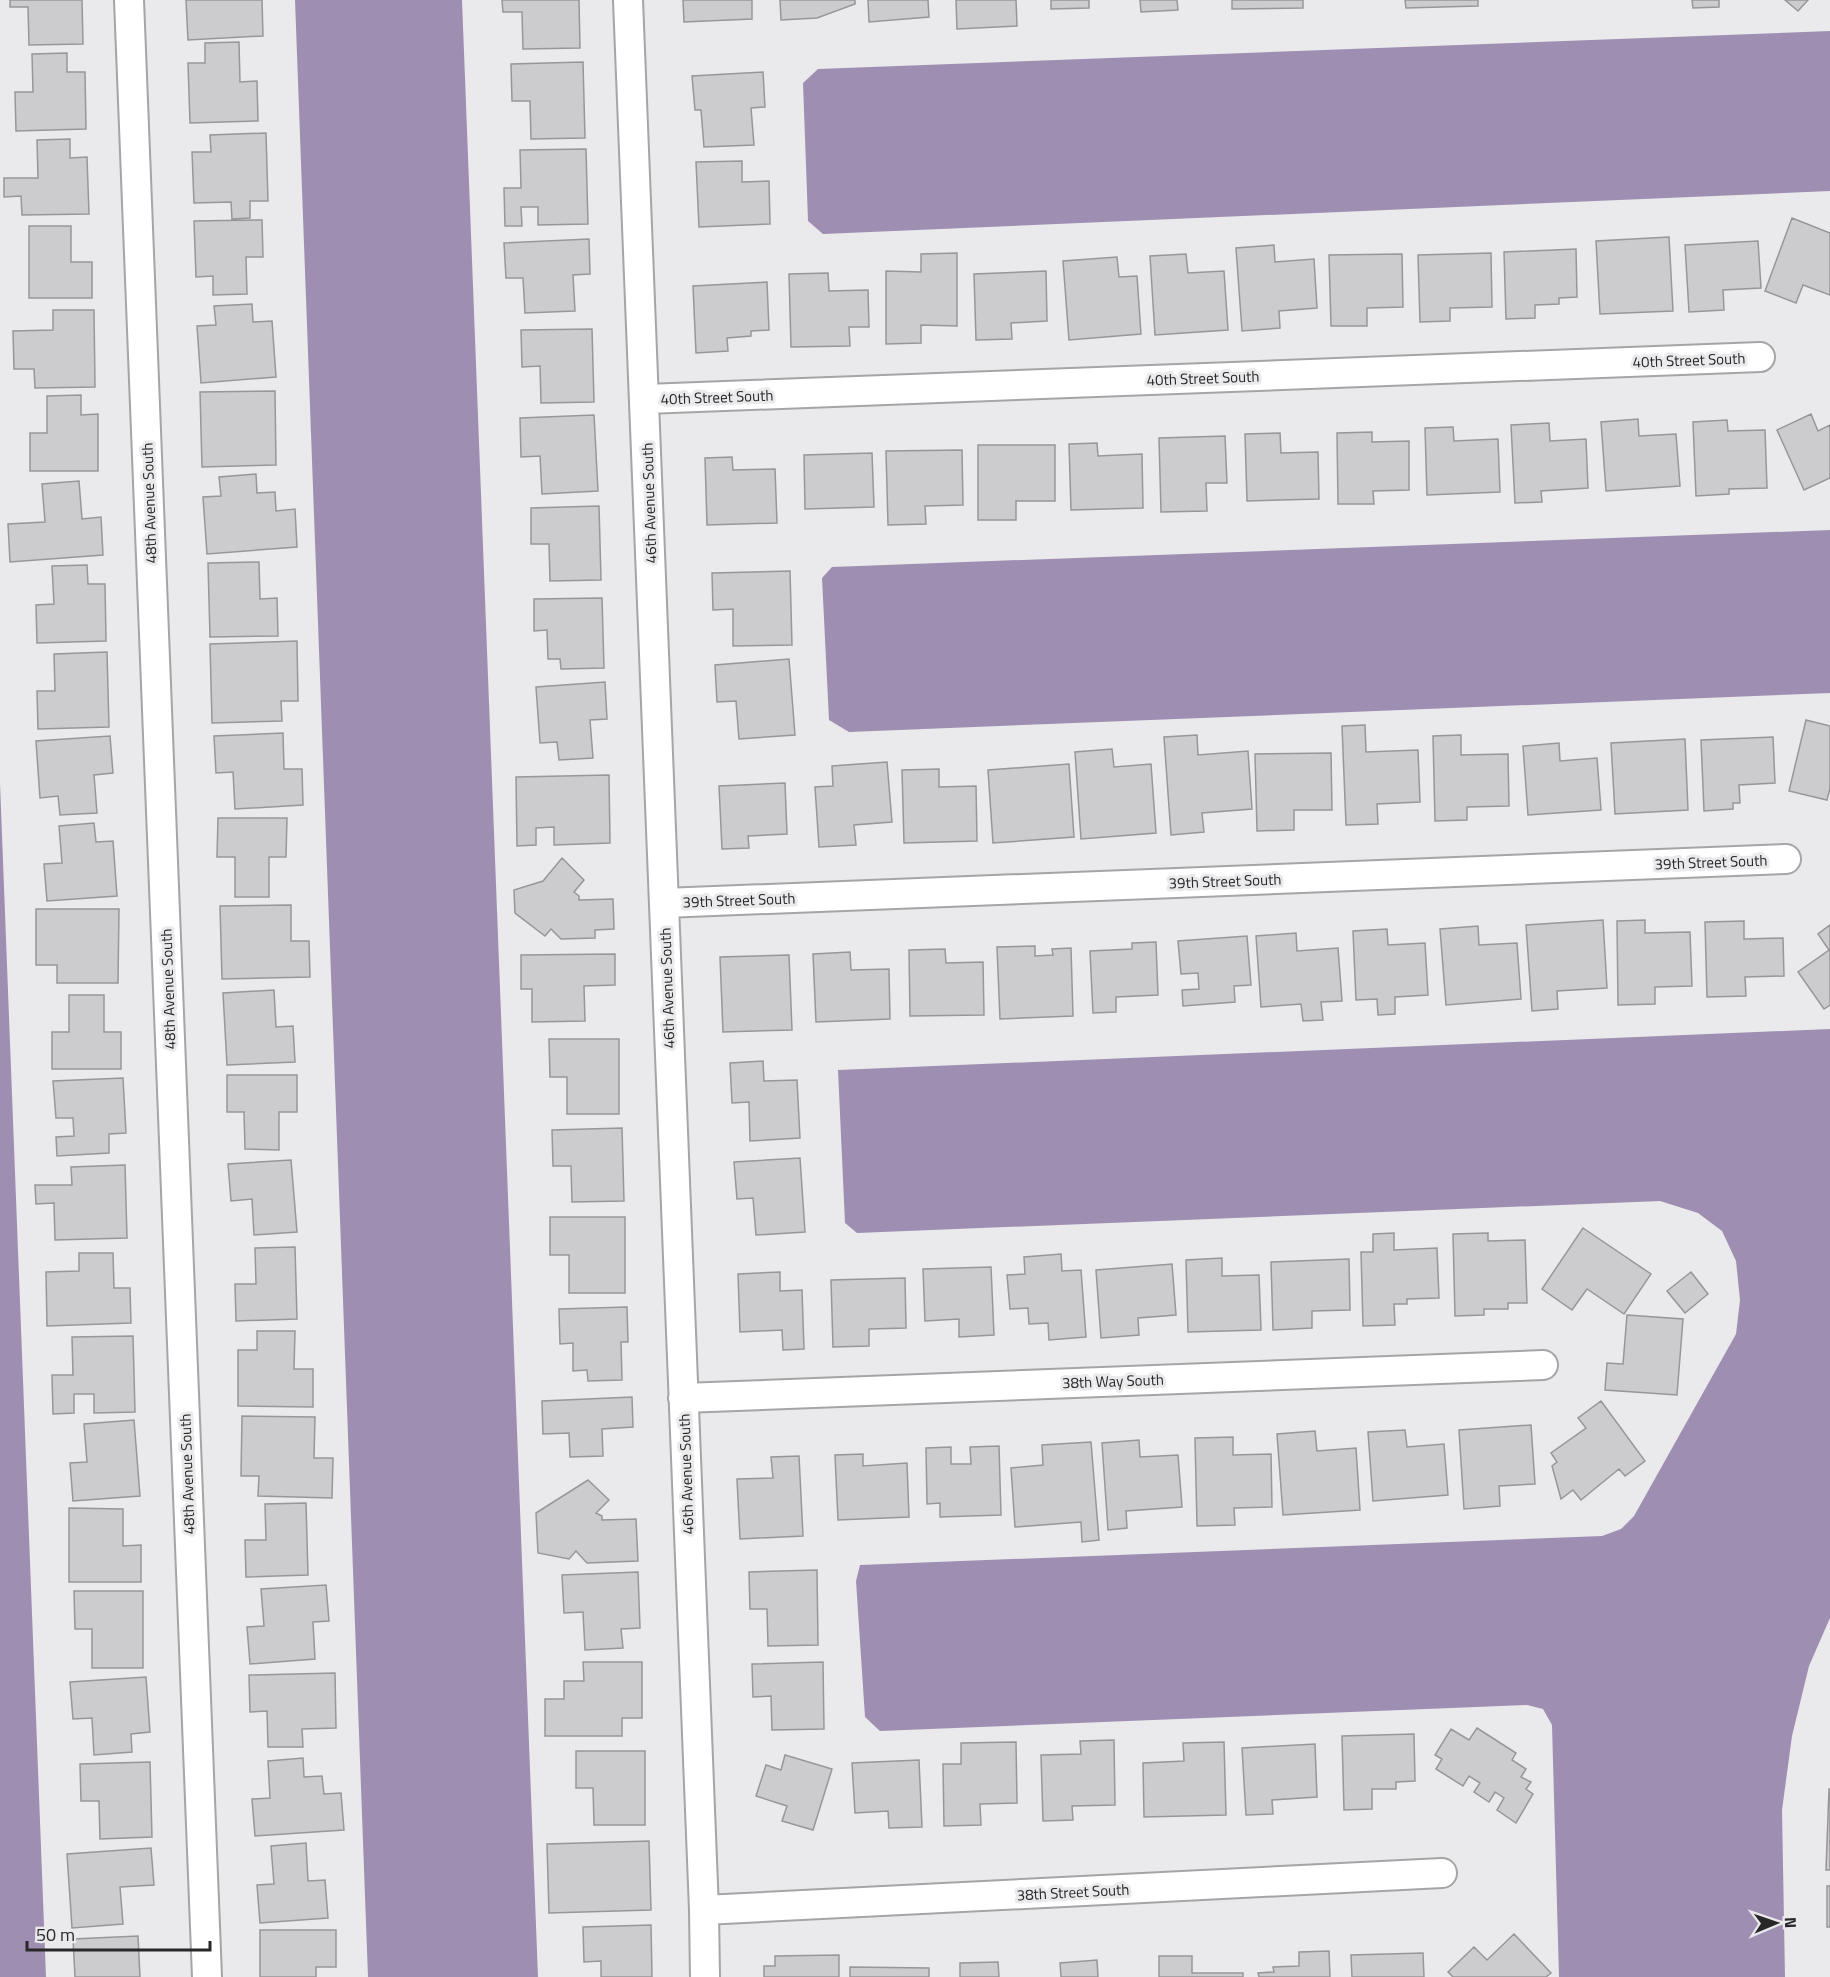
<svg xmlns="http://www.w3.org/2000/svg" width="1830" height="1977" font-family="'Titillium Web',sans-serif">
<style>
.water{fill:#9e8fb2}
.building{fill:#cccbce;stroke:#989699;stroke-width:1.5}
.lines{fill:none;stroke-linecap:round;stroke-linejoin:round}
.minor-casing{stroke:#a5a4a7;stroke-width:32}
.minor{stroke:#fff;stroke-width:28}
.labels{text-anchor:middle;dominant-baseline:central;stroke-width:6;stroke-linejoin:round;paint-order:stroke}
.street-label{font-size:15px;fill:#282829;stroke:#eae9ec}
</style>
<rect width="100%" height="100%" fill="#eae9ec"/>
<path class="water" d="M295,0H462L538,1977H368Z
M1830,31V191L823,234L808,221L803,83L818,69Z
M1830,530V693L849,732L829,720L822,578L832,567Z
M0,783L46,1977H0Z
M1830,1029V1618L1809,1666L1792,1736L1782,1810L1785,1977H1559L1552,1725L1543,1709L1527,1705L880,1731L865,1717L856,1581L860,1565L1602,1536L1621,1529L1634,1516L1736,1334L1740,1300L1736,1261L1722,1231L1698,1213L1660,1201L857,1233L845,1223L838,1070Z"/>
<path class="building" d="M10,0H82L83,44L29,45L28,7H10Z
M186,0H262L263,36L188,40Z
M502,0H579L580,48L523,49L522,12H503Z
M683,0H752V19L684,22Z
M780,0H855V4L817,18L781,20Z
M868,0H928L929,17L869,22Z
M956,0H1016L1017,26L957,29Z
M1051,0H1089V8L1051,9Z
M1140,0H1177L1178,10L1141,12Z
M1232,0H1303V8L1232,9Z
M1405,0H1478V6L1406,8Z
M1692,0H1719V7L1693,8Z
M1785,0H1808L1798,11Z
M239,42L240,82L257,81L258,121L190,123L188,63H205V43Z
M67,53V72H85L86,129L16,131L15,92H33L32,54Z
M583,62L585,138L531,139L530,101H512L511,64Z
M763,72L765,107L751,108L754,145L704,147L701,110H695L692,76Z
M266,133L268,201H250V218L232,219L231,202L194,203L192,152H211L210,135Z
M70,139V158L87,157L89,214L22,215L21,196L4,197V178H38L37,140Z
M586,149L588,224L538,225V207H521L522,226H505L504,188H521L520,150Z
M742,161V182L769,181L770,224L699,227L696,162Z
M1792,218L1830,233V295L1803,285L1796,303L1765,291Z
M262,220L263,257H246L247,294L213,295V276L196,277L194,221Z
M29,226H71V262H92V298H29Z
M1669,237L1673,311L1600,314L1596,241Z
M589,239L590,274L573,275L575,311L525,313L523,278H506L504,243Z
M1758,241L1761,288L1723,290L1724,310L1689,312L1685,245Z
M1274,245L1275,262L1314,259L1317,308L1279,311L1280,328L1242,331L1236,248Z
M1576,249L1577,297L1559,298V304L1535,305V318L1506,319L1504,252Z
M957,253V326L921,325V343L886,344V271L921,272V254Z
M1491,253L1492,307L1450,308V321L1420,322L1418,255Z
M1186,254L1188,273L1224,271L1228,330L1155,335L1150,256Z
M1402,254L1403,307L1367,308V326H1331L1329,255Z
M1117,257L1119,277L1137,276L1141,334L1069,340L1063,261Z
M1046,271L1047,321L1011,323L1012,339L976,340L974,274Z
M828,273L829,291L868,290L869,327H849L850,346L791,347L789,274Z
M767,282L769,330L751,331V336L727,338L728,351L696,353L693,286Z
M252,304L253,322L272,321L276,377L201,383L197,326L216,325L214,306Z
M53,310H94L95,387L35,388L34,369H14L13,331L53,330Z
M592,329L594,402L541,403L540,366L522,367L521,330Z
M275,391L276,465L202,467L200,392Z
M81,395V415L98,414V471H30V433H47V396Z
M1811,414L1818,431L1830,425V478L1804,490L1777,430Z
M594,415L598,491L542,494L540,456L521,457L520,418Z
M1638,419L1639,436L1676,434L1680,486L1606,491L1601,422Z
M1727,420L1728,431L1765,430L1767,488L1729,489V494L1696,496L1693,422Z
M1549,423L1550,441L1586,439L1588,488L1541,491L1542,502L1515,503L1511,425Z
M1453,427L1454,441L1498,439L1500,492L1427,495L1425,428Z
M1372,432V442L1409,441V490L1373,491L1374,504H1338L1337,433Z
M1280,433L1281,453L1318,452L1319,499L1247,501L1245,434Z
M1225,436L1227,483H1206L1207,511L1161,512L1159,438Z
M1097,443L1098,456L1142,454L1143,508L1071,510L1069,444Z
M978,445H1055V501H1016V520H978Z
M962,450L963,505L925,506L926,524L888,525L886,451Z
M872,453L874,507L805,509L804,455Z
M732,457L733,470L775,469L777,523L707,525L705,458Z
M256,474L257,493L275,492L276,511L295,509L297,547L207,554L203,497L221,496L219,477Z
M79,481L82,519L101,517L103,555L10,562L8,524L45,522L42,484Z
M599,506L601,580L550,581L549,544H531V508Z
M259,562L260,599L277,598L278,636L210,637L208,563Z
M87,565L88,584H105L106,641L37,643L36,605L54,604L52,566Z
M790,571L792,645L733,646V609L713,610L712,573Z
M602,598L604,668L561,669L560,659H548L547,630L534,631V599Z
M297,641L298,701H281L282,721L212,723L210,644Z
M107,652L109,727L38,729L37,691H55L54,654Z
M789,659L795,735L739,739L736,701L717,702L715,665Z
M605,682L607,719L590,720L593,758L559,760L557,742L540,743L536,687Z
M1806,720L1830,726V788L1827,800L1789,791Z
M1365,725L1366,752L1418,750L1420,802L1377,804L1378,824L1346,825L1342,726Z
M283,733L284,769H302L303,805L235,809L233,772L216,773L214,736Z
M1197,735L1198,755L1248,751L1252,809L1202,813L1204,832L1171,835L1164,737Z
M1461,735V755L1508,754L1509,806L1467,807V820L1435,821L1433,736Z
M110,736L113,773L94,775L97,813L60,815L58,796L40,798L36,741Z
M1773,737L1775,783L1739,785L1740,803H1733V809L1704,811L1701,740Z
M1685,739L1688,810L1615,814L1611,743Z
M1559,743L1560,761L1597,758L1601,810L1528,815L1523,746Z
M1112,749L1114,767L1151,764L1156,833L1081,839L1075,752Z
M1331,753L1332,810H1294V830L1257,831L1255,754Z
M887,762L892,822L854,825L856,845L819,847L815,787L833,786L832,766Z
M1069,764L1074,837L993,843L988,770Z
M939,769V787L976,786L977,841L904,843L902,770Z
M609,775L610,843L554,845V827L536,828V845L517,846L516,777Z
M785,783L787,834L748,836L749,848L722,849L719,786Z
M218,818H287L286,857H269V897H235V857H217Z
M94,823L96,842L113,841L117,896L47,901L44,864L62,863L59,826Z
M562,858L584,880L574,892L579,896V900L613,899L614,929L595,930V938L561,939L551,929L545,936L515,913L514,890L543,881Z
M291,905V941H309L310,977L222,979L220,906Z
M36,909H119L118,983H57V965H36Z
M1603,920L1607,988L1557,991L1558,1009L1532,1011L1526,925Z
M1645,920V933L1690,932L1692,986L1655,987V1004L1618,1005L1617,921Z
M1744,921V939L1783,938L1784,976L1745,977L1746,996L1707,997L1705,922Z
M1830,925V1005L1824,1009L1798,972L1829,950L1818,934Z
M1478,926L1479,945L1517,943L1521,999L1446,1005L1440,929Z
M1387,929L1388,945L1425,943L1428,995L1395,997V1014L1378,1015L1377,999L1356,1000L1353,931Z
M1296,933L1297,951L1338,948L1342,1001L1321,1002L1323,1020L1303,1021L1301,1004L1261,1007L1256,936Z
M1247,936L1251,985L1234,986L1235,1002L1183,1006L1182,990L1199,989L1198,973L1181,974L1178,941Z
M1156,942L1158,995L1116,997V1012L1093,1013L1090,951L1132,949V943Z
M1035,946V956L1053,955L1052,949L1071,948L1073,1016L1000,1019L997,947Z
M945,949L946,963L983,962L984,1015L910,1016L909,950Z
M850,952L851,970L889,969L890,1019L816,1022L813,954Z
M615,954V985L584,986L585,1021L532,1022V989H521V955Z
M789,955L792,1030L723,1032L720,957Z
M274,990L276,1027L293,1026L295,1062L227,1065L223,993Z
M69,995H104V1032H121V1069H52V1032H69Z
M549,1039H619V1114H567V1077H550Z
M763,1061L764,1081L797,1080L800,1138L750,1141L749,1102L732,1103L730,1063Z
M227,1075H297V1112H279V1150L245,1149L244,1112H227Z
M123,1078L126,1133L109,1134V1153L57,1156L56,1137L74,1136L73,1118H56L53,1081Z
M622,1128L624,1201L572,1202L571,1166H553L552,1130Z
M800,1158L805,1232L756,1235L753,1198L737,1199L734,1162Z
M291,1160L297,1232L254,1235L252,1199L231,1201L228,1164Z
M125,1165L127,1238L55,1240L54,1203L36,1204L35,1185H72L71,1167Z
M550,1217H625V1293H569V1255H550Z
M1583,1228L1651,1274L1624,1314L1587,1289L1572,1310L1542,1289Z
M1394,1233V1250L1437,1248L1439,1298L1407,1299V1304H1394L1395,1325L1363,1326L1361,1252H1373V1234Z
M1488,1233V1241L1525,1240L1527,1303H1508V1309H1484V1315L1455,1316L1453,1234Z
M295,1247L297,1319L236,1321L235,1284H256L255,1248Z
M79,1253H113L114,1288H130L131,1323L47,1326L46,1272L79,1271Z
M1061,1254L1062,1271L1081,1270L1086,1337L1049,1340L1048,1323L1029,1324L1028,1308L1010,1309L1007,1275L1025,1274L1024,1257Z
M1222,1258V1276L1259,1275L1261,1330L1188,1332L1186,1260Z
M1349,1259L1350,1310L1312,1311V1328L1273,1330L1271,1262Z
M1172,1264L1176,1315L1138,1318L1139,1335L1101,1338L1096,1270Z
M991,1267L994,1335L959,1337V1319L925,1321L923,1269Z
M780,1272V1291L802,1290L804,1349L783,1350L782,1330L740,1332L738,1274Z
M1691,1272L1708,1294L1685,1313L1667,1291Z
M905,1278L906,1328L869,1329V1346L833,1347L831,1280Z
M627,1307L628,1342H621L622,1380L588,1381L587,1370L573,1371V1343L560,1344L559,1309Z
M1627,1315L1683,1319L1677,1395L1605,1390L1607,1363L1623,1364Z
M257,1331H295L294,1369H313V1407L238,1406V1350H257Z
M133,1336L135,1412L94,1413V1394H74V1413L53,1414L52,1375H73L72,1337Z
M632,1397L633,1427L602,1429L603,1456L570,1457L569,1433L543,1434L542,1401Z
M1601,1401L1645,1461L1625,1476L1619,1469L1581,1500L1573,1490L1561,1499L1552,1466L1557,1462L1551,1453L1586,1428L1578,1418Z
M242,1416L315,1417L314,1458H333L332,1498L258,1496L259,1476H241Z
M134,1420L140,1496L73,1501L70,1463L87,1462L84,1424Z
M1531,1425L1535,1484L1499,1486L1500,1506L1464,1509L1459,1430Z
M1405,1430L1407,1447L1444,1444L1448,1495L1373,1501L1368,1432Z
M1315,1431L1317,1451L1356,1448L1360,1510L1283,1515L1277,1434Z
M1233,1437V1455L1271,1454L1272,1507L1234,1508L1235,1525L1197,1526L1195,1438Z
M1139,1440L1140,1457L1178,1455L1182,1507L1126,1511L1127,1528L1108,1530L1102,1443Z
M1091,1442L1099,1540L1082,1542L1081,1522L1015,1527L1011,1468L1043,1465L1042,1445Z
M999,1446L1001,1515L940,1517V1503L927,1504L926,1448L951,1447V1464H971L970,1447Z
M863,1454V1466L907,1463L909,1517L838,1520L835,1455Z
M799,1456L803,1536L740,1539L737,1479L773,1478L771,1457Z
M588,1480L609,1500L596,1513L602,1516V1520L636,1519L638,1561L587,1563L576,1551L569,1559L538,1553L536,1513Z
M306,1503L308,1575L246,1577L245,1540H266L265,1504Z
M69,1508L123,1509V1546L141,1545V1582H69Z
M817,1570L818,1645L768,1646L767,1609H750L749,1572Z
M638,1572L640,1628L621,1629L623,1648L585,1650L583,1612L564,1613L562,1575Z
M326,1585L329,1621L313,1622L315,1659L250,1664L247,1627L264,1626L261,1589Z
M74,1591H143V1668H92V1629H75Z
M583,1662H642V1718H622V1736H545V1699H564V1681H584Z
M823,1662L824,1729L772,1730L771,1696L753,1697L752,1664Z
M335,1673L336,1728L302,1729L303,1747H268L267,1711L250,1712L249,1675Z
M146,1677L150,1732L131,1734L132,1752L94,1755L92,1718L73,1719L70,1682Z
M1477,1728L1516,1753L1512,1760L1526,1769L1521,1777L1531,1782L1526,1789L1533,1794L1516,1823L1497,1810L1504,1798L1495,1792L1489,1802L1474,1792L1480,1783L1469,1776L1463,1786L1436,1769L1442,1759L1435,1755L1451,1729L1469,1740Z
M1414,1734L1415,1781L1396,1782V1789H1372V1809L1344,1810L1342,1736Z
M1114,1740L1115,1805L1072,1806L1073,1820L1043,1821L1041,1755L1081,1754L1080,1741Z
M1016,1742L1017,1803L980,1804L981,1825L944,1826L943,1764H961V1743Z
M1224,1742L1226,1815L1144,1817L1143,1763L1184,1761L1183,1743Z
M1315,1744L1317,1797L1272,1800L1273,1814L1246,1815L1242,1748Z
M576,1751H645V1825H594L593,1788H576Z
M785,1755L832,1769L813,1830L782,1821L787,1806L756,1796L766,1765L781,1770Z
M303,1758L304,1777L322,1776L324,1794L341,1793L344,1830L255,1836L252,1799L270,1798L268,1761Z
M919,1760L922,1827L889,1828L888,1811L855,1813L852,1763Z
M150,1762L152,1837L100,1839L99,1801H81L80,1764Z
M1829,1789H1830V1870H1826Z
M649,1841L651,1910L549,1913L547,1844Z
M306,1843L308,1881L325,1880L328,1918L260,1923L257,1885L274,1884L271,1846Z
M151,1848L154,1885L120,1887L123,1924L72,1928L67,1854Z
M1827,1886H1830V1927H1827Z
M651,1925L652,1977H601V1961L584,1962L583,1927Z
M260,1930H336V1967H316V1977H260Z
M1514,1934L1551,1973L1546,1977H1453L1448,1972L1474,1947L1487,1960Z
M138,1936L140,1977H75L73,1939Z
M1329,1951L1330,1977H1259L1258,1973L1274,1972L1273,1967L1299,1966V1952Z
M1423,1953L1424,1977H1352L1351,1955Z
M839,1955V1977H764V1966H775V1956Z
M1159,1956H1192V1973H1243V1977H1159Z
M1097,1960L1098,1977H1061L1060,1963Z
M998,1962L999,1977H960V1963Z
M850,1967L929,1968V1977H850Z"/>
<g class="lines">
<g class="minor-casing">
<path id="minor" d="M129,0L207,1977
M628,0L704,1910L705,1977
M646,399L1760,357
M664,903L1786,859
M683,1398L1543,1365
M704,1910L1442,1873"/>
</g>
<use href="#minor" class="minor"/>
</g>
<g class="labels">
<g class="street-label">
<text transform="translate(1689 360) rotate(-2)">40th Street South</text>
<text transform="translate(1203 378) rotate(-2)">40th Street South</text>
<text transform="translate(717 397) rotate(-2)">40th Street South</text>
<text transform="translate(149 503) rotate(-92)">48th Avenue South</text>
<text transform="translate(649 503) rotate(-92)">46th Avenue South</text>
<text transform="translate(1711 862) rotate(-2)">39th Street South</text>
<text transform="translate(1225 881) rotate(-2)">39th Street South</text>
<text transform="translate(739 900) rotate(-2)">39th Street South</text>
<text transform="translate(667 988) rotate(-92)">46th Avenue South</text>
<text transform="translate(168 989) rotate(-92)">48th Avenue South</text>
<text transform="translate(1113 1381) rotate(-2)">38th Way South</text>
<text transform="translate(187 1474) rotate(-92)">48th Avenue South</text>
<text transform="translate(686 1474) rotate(-92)">46th Avenue South</text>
<text transform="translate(1073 1892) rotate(-3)">38th Street South</text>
</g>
</g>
<g transform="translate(1776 1923) rotate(88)" stroke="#eae9ec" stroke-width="4.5" paint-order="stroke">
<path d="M0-4.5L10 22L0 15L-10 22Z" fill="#282829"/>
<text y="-9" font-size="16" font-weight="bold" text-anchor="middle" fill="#282829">N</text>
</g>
<path d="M27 1941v9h183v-9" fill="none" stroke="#282829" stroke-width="3"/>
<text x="36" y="1941" font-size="18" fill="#282829" stroke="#eae9ec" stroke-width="4.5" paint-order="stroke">50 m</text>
</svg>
